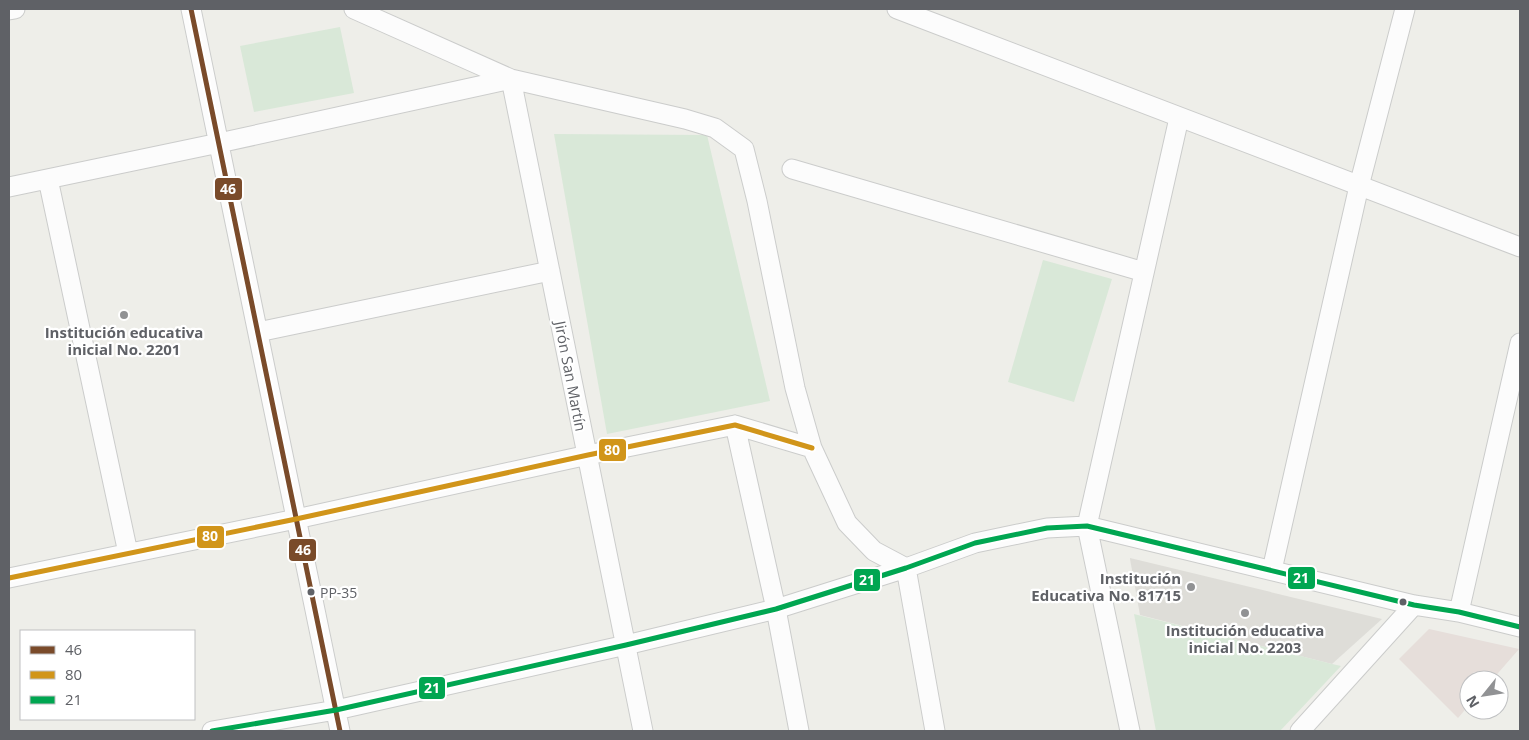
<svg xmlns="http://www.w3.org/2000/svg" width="1529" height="740" font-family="'Open Sans',sans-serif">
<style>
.education{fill:#deddd8}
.medical{fill:#e6deda}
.green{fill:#d9e8d8}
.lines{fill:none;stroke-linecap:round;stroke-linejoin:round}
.street-casing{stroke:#cbcccb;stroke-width:21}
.street{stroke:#fcfcfc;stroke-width:19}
.bus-1-casing{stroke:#fff;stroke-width:9}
.bus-2-casing{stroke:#fff;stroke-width:9}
.bus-3-casing{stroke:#fff;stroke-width:9}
.bus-1{stroke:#7a4b2a;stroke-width:5}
.bus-2{stroke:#d1951a;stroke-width:5}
.bus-3{stroke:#00a651;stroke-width:5}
.poi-dot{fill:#919294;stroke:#fff;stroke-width:2}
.bus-dot{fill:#5f6166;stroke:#fff;stroke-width:2}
.labels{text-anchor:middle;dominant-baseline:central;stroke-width:4.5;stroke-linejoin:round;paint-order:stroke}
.bus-label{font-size:14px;fill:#5f6166;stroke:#fff;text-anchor:start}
.poi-label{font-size:15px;font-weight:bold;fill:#5f6166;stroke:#fff}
.street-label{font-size:15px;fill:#5f6166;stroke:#fff}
.line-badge{stroke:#fff;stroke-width:2}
.badge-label{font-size:14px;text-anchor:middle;font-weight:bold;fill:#fff}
</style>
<rect width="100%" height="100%" fill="#eeeee9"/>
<path class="education" d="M1130,559V558L1382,619L1332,664L1140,615Z"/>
<path class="medical" d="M1429,629L1519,649L1492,680H1469V705L1458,718L1399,659Z"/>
<path class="green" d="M340,27L354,93L254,112L240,46Z
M554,134L707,135L770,401L607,434Z
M1043,260L1112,279L1074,402L1008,382Z
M1134,614L1332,664L1341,666L1280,731H1156Z"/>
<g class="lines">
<g class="street-casing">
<path id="street" d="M191,9L340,731
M354,9L511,79L685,119L715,128L744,149L757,201L795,388L812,448L847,523L874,551L906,568
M897,9L1520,247
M9,10L15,9
M792,169L1144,272
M48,179L128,553
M9,187L219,143L511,79L643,731
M258,332L550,271
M735,425L776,609L799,731
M906,568L935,731
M1272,570L1359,186L1405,9
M9,578L296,519L588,455L735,425L812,448
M1459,612L1520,343
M212,731L336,710L626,645L776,609L906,568L975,543L1047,528L1087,526L1414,605L1459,612L1520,627
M1130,731L1087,526L1179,118
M1300,731L1414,605"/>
</g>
<use href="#street" class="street"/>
<g class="bus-1-casing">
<path id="bus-1" d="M191,9L340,731"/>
</g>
<g class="bus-2-casing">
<path id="bus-2" d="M9,578L296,519L588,455L735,425L812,448"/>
</g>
<g class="bus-3-casing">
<path id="bus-3" d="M212,731L336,710L626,645L776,609L906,568L975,543L1047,528L1087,526L1414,605L1459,612L1520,627"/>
</g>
<use href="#bus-1" class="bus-1"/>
<use href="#bus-2" class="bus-2"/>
<use href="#bus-3" class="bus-3"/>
</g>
<g class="poi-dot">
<circle cx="124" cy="315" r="5"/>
<circle cx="1191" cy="587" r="5"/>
<circle cx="1245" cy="613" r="5"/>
</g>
<g class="bus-dot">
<circle cx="311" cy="592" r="4.5"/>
<circle cx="1403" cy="602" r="4.5"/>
</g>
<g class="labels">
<g class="bus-label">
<text x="320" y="592">PP-35</text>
</g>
<g class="poi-label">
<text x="124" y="332">Institución educativa<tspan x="124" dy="17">inicial No. 2201</tspan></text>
<text x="1181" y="578" text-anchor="end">Institución<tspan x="1181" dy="17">Educativa No. 81715</tspan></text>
<text x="1245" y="630">Institución educativa<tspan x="1245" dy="17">inicial No. 2203</tspan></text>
</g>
<g class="street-label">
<text transform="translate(571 376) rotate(79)">Jirón San Martín</text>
</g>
</g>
<g class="line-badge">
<rect x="214" y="177" width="29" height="24" rx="5" fill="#7a4b2a"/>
<rect x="598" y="438" width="29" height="24" rx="5" fill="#d1951a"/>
<rect x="196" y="525" width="29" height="24" rx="5" fill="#d1951a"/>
<rect x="288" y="538" width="29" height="24" rx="5" fill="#7a4b2a"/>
<rect x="1287" y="566" width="29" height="24" rx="5" fill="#00a651"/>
<rect x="853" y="568" width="28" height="24" rx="5" fill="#00a651"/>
<rect x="418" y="676" width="28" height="24" rx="5" fill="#00a651"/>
</g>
<g class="badge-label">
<text x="228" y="194">46</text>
<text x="612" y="455">80</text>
<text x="210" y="541">80</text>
<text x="303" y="555">46</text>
<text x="1301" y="583">21</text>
<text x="867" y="585">21</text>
<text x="432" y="693">21</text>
</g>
<rect width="1529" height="740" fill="none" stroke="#5f6166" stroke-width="20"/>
<rect x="20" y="630" width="175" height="90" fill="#ffffff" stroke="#bfc0c2"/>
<rect x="30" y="646" width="25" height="8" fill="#7a4b2a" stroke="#bfc0c2"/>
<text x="65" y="655" font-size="15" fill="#5f6166">46</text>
<rect x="30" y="671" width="25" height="8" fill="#d1951a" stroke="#bfc0c2"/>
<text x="65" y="680" font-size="15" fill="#5f6166">80</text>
<rect x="30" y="696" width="25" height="8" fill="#00a651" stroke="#bfc0c2"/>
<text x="65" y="705" font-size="15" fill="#5f6166">21</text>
<g transform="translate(1484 695) rotate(240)"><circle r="24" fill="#ffffff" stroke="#bfc0c2"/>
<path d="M0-4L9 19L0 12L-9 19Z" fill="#919294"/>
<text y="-8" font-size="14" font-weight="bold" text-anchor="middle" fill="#5f6166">N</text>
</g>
</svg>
